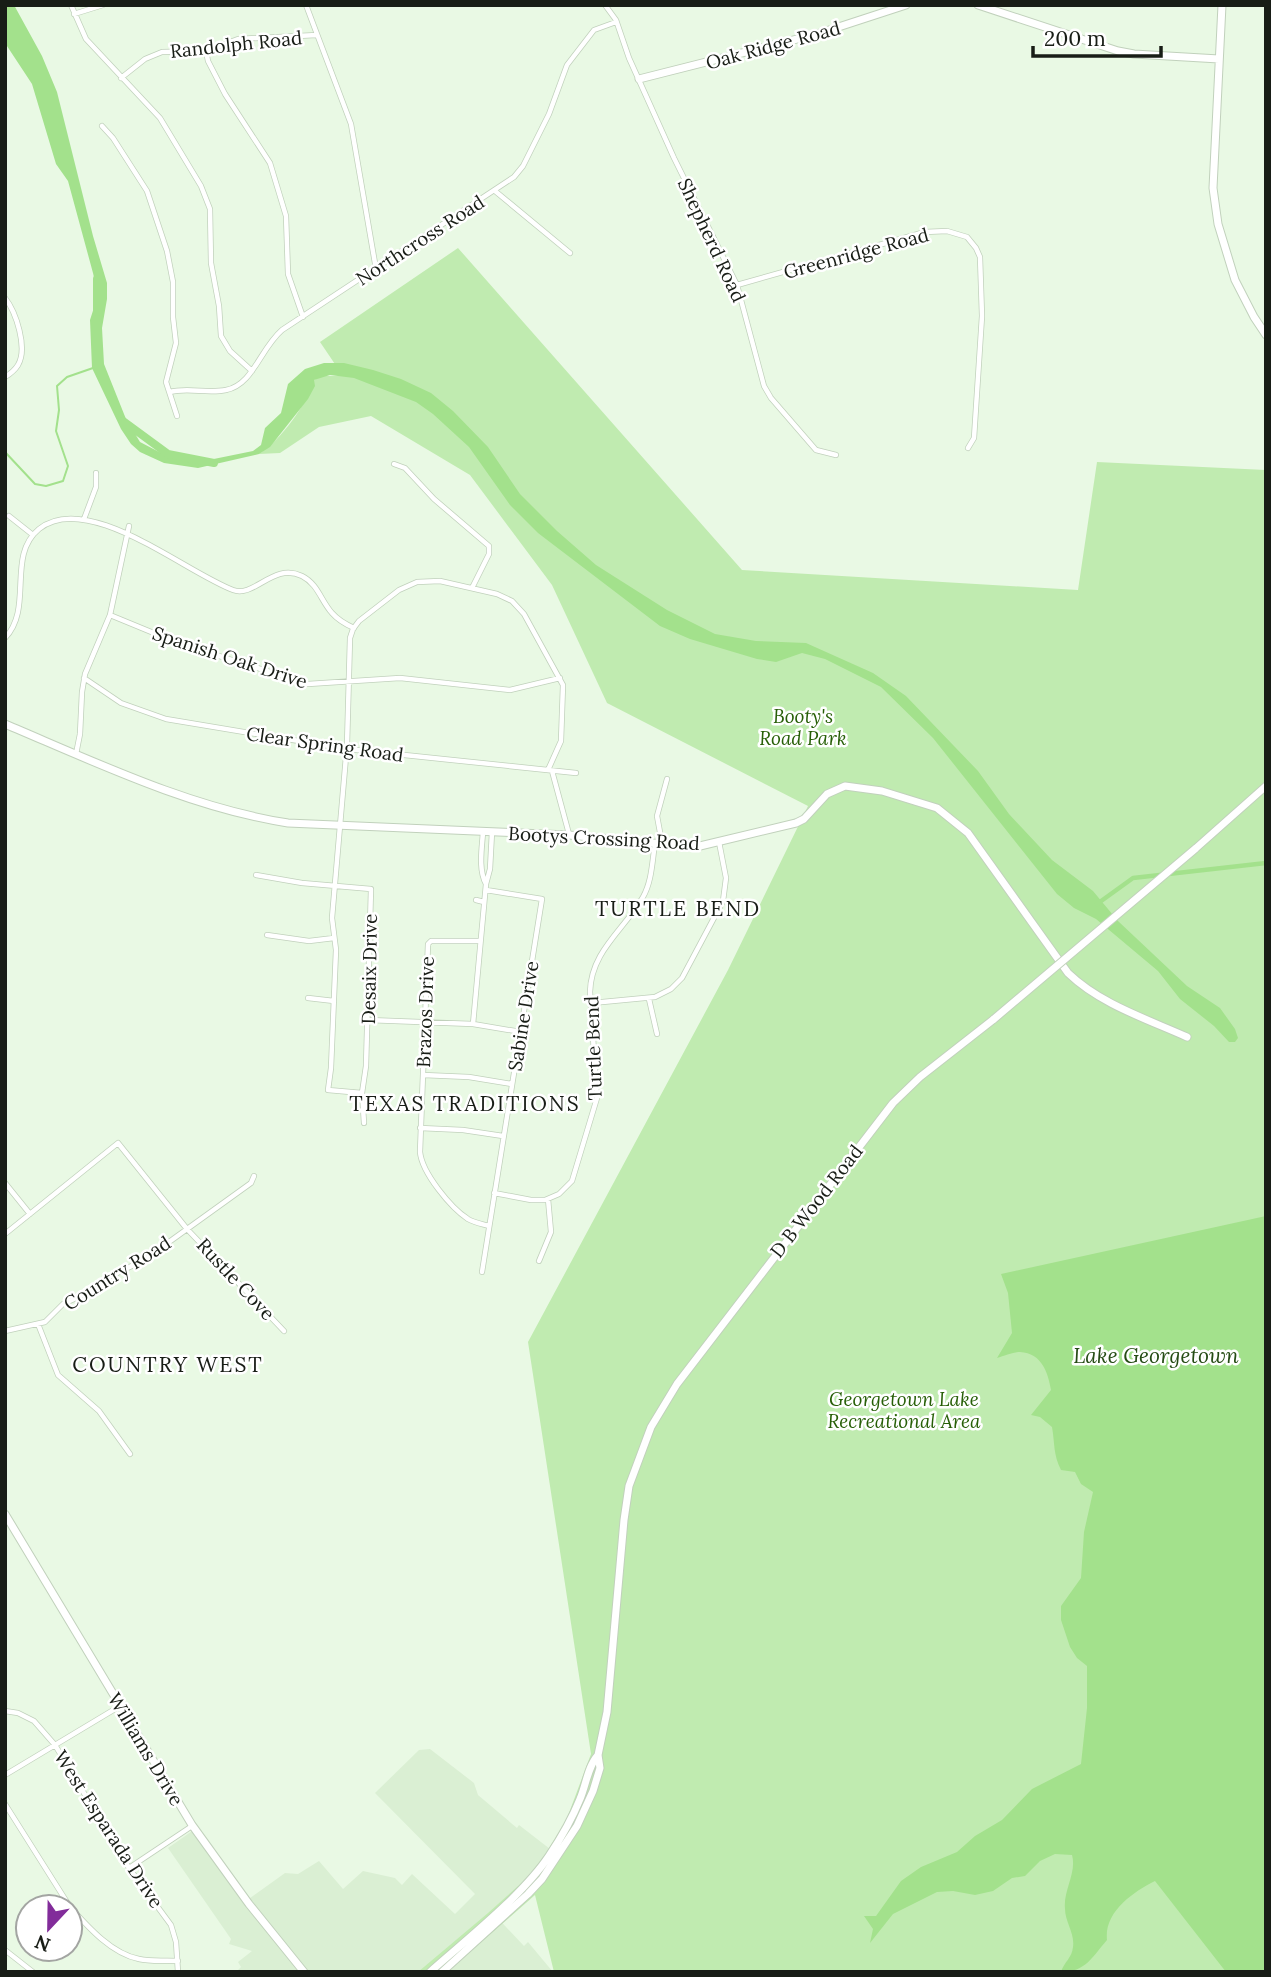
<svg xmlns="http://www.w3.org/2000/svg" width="1271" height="1977" font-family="Lora,serif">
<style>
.built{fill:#daefd3}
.green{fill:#c0ebb0}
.water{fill:#a3e18c}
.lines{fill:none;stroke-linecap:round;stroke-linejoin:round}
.stream{stroke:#a3e18c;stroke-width:2}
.canal{stroke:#a3e18c;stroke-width:4.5}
.river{stroke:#a3e18c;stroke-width:8}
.street-casing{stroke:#c1d1bc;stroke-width:6}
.secondary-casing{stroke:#c1d1bc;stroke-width:9}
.street{stroke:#fff;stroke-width:4.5}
.secondary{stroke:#fff;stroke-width:7}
.secondary-bridge-casing{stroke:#c1d1bc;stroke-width:9;stroke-linecap:butt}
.secondary-bridge{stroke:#fff;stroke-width:7}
.labels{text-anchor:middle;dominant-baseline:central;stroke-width:5;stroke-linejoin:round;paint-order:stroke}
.street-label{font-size:19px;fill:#181d16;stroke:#fff}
.park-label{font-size:19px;font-style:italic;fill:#275f07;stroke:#fff}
.neighbourhood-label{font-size:21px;letter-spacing:2px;fill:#181d16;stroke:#fff}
.water-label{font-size:21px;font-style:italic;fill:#254c14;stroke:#fff}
</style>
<rect width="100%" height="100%" fill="#e9f9e4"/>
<path class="built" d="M430,1749L474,1783L478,1795L517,1828L519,1825L550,1849L528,1877L491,1911L524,1946L528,1942L553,1972H236L241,1967L238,1962L252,1951L229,1944L231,1939L168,1848L195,1829L246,1901L285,1873L298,1874L319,1861L343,1889L363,1871L395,1878L402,1885L412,1874L455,1914L475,1894L375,1793L419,1750Z"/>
<path class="green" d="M458,248L742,570L1078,590L1097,462L1266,470V1972H554L535,1895L447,1972H418L488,1913L528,1877L544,1856L566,1821L591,1754L528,1342L728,970L808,806L607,703L552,585L470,475L371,416L319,427L280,453L259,454C282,439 306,405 314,380L321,376H343L320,342Z"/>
<path class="water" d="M5,5H14L42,56L57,92L93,236L107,283V299L102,328L104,364L126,419L140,442L163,454L199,462L253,451L261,445L265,428L281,413L288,384L305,369L324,363H344L373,370L401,379L431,393L453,411L488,447L520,494L557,531L596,565L667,610L715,634L756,641L806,643L873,673L906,696L978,771L1009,814L1052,860L1093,891L1118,921L1187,986L1220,1008L1235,1029L1238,1038L1235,1042H1229L1214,1026L1180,999L1158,971L1096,919L1074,908L1057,894L933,738L881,687L825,659L802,653L776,662L757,659L690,639L660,626L538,533L510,505L469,447L433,414L416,402L354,378L330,375L314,380L315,386L308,399L270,447L259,454L198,468L164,463L140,452L131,444L121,429L92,368L90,320L98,295L93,273L68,181L56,164L32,84L5,43Z
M1266,1216V1972H1226L1155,1881C1133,1892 1104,1912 1107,1940C1092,1957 1086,1972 1061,1972C1064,1962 1072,1958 1073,1947C1075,1933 1065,1922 1065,1909C1063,1890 1077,1873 1072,1855L1055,1854L1040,1861L1025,1876L1012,1878L993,1891L975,1895L953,1891L937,1892L893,1914L870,1943L873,1929L864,1916H876L901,1881L921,1867L957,1852L975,1836L1002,1820L1032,1789L1081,1764L1087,1708V1666L1077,1658L1070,1647L1061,1620V1606L1081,1578L1084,1532L1093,1492L1081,1484L1075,1472L1061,1470C1053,1454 1055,1444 1052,1427L1040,1417L1031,1415L1051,1390C1048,1373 1042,1353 1020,1352C1014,1352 1004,1356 997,1358L1012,1333L1008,1293L1001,1274Z"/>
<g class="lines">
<path class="stream" d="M5,452L35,484L46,486L63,481L68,466L56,431L59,410L57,386L67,377L93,368"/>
<path class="canal" d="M1097,904L1133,878L1266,863"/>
<path class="river" d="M97,279V312
M123,421L168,454L214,463"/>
<g class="street-casing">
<path id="street" d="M71,5L86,39L160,118L201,186L210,209L211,263L219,306L221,336L230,351L252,371
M306,5L351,124L376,269
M605,5L616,20L629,58L674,158L737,285L764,386L771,398L816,450L836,455
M74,14L103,5
M206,51L208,61L225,94L270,163L286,216L288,274L303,317
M121,78L145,59L162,52L206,51L238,39L317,35
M102,126L113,138L147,191L167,251L173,282V317L176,343L166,382L177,416
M495,191L570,253
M737,285L925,232L947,231L967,237L976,248L980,257L982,316L974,438L968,448
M5,298C16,312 28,348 18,365C15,370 10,374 5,377
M170,392C188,387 207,394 226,390C253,385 260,349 282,330L514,177L523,166L549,114L567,65L594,30L616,22
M394,464L405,468L434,499L489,546V554L472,588
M9,516L33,535
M84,519L96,487V473
M110,615L178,643L308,684L400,678L510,690L560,678
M5,638C34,608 6,556 39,529C87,490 185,572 233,590C255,598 273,562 302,576C318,584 321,601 332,613C338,620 345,624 354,628
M84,678L121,703L166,719L347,749L576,773
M76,754L80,734L82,692L85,674L110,615L129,526
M552,771L569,834
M483,832C482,848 478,869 486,884
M662,843L657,816L667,779
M256,875L302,883L371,889L366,1066L362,1093L364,1123
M476,900L484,902
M267,935L309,941L334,938
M480,941H431L428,944L420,1152C422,1173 451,1208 468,1219C475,1223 482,1224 489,1226
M308,998L334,1001
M649,999L657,1034
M592,1003L655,997L671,989L682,978L723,901L726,878L719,842
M368,1020L473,1024L521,1032
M473,1024L486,884L490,869L492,832
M423,1075L469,1077L512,1084
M362,1093L328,1090L331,1068L336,950L332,918L347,745L350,638L353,629L359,621L399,590L417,582L440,581L497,594L512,601L524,614L563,685L561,741L548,770
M420,1128L463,1130L503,1136
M5,1183L30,1214
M494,1193L531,1200H545L559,1194L572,1181L597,1098L590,992C591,951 624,930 643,897C652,881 652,862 655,844
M5,1234L118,1143L187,1229L284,1331
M539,1261L551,1232L548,1199
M482,1272L542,899L486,890
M38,1324L58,1375L99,1411L130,1454
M5,1331L45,1322L63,1304L85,1294L109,1277L144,1260L251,1183L254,1176
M5,1711L18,1713L34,1721L55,1745L129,1868L171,1925L176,1942L178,1972
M5,1775L120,1706
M5,1804L70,1907
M129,1868L192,1826
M70,1907C88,1927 112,1954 139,1959C152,1962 165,1960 178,1961
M5,1950L33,1972"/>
</g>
<g class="secondary-casing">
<path id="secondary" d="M978,5L1118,51L1134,54L1219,59
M1222,5L1213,188L1218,224L1235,280L1254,317L1266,335
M639,79L817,34L906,5
M5,724C95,762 191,808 288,823L569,835L684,846H700L796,823L804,819L827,794L845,786L882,791L937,808L968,833L1068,973C1100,1004 1147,1019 1187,1037
M1195,849L1266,786
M5,1514L192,1825L249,1904L304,1972
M430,1972C466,1940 523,1895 549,1856C561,1838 572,1819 580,1799C586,1785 588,1766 598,1755
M442,1972L528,1894L542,1879L577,1826L593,1791L600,1768L598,1755L607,1712L624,1520L629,1486L651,1427L677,1384L893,1103L920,1077L994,1019"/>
</g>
<use href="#street" class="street"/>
<use href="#secondary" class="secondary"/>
<g class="secondary-bridge-casing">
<path id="secondary-bridge" d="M994,1019L1195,849"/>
</g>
<use href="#secondary-bridge" class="secondary-bridge"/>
</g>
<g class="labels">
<g class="street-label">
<text transform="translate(236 44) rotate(-6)">Randolph Road</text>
<text transform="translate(773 45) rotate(-15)">Oak Ridge Road</text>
<text transform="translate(420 240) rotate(-33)">Northcross Road</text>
<text transform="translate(712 240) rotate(65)">Shepherd Road</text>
<text transform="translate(856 253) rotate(-15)">Greenridge Road</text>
<text transform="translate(230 657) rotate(18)">Spanish Oak Drive</text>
<text transform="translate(325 744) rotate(8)">Clear Spring Road</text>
<text transform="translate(604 838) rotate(3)">Bootys Crossing Road</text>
<text transform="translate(369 969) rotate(-89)">Desaix Drive</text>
<text transform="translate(425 1012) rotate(-88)">Brazos Drive</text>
<text transform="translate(523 1016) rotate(-81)">Sabine Drive</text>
<text transform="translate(593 1048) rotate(-92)">Turtle Bend</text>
<text transform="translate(816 1201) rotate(-52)">D B Wood Road</text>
<text transform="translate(117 1273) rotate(-32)">Country Road</text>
<text transform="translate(236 1279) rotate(47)">Rustle Cove</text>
<text transform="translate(146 1749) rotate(59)">Williams Drive</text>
<text transform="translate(109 1829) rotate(57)">West Esparada Drive</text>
</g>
<g class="park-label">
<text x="803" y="716">Booty's<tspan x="803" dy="22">Road Park</tspan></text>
<text x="904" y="1399">Georgetown Lake<tspan x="904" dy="22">Recreational Area</tspan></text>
</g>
<g class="neighbourhood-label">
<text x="678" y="908">TURTLE BEND</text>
<text x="465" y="1103">TEXAS TRADITIONS</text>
<text x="168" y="1364">COUNTRY WEST</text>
</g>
<g class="water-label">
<text x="1156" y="1355">Lake Georgetown</text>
</g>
</g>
<rect width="1271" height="1977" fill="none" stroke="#181d16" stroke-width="14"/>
<g transform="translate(49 1928) rotate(202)"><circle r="33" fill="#ffffff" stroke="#a3a5a2" stroke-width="2"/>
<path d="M0-5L12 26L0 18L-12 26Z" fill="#822c9a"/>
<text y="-10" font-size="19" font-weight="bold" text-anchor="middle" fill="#181d16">N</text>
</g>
<path d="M1033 46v10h128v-10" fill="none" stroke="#181d16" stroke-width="3.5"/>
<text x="1044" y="46" font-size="21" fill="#181d16" stroke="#ffffff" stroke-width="5" paint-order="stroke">200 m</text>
</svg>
